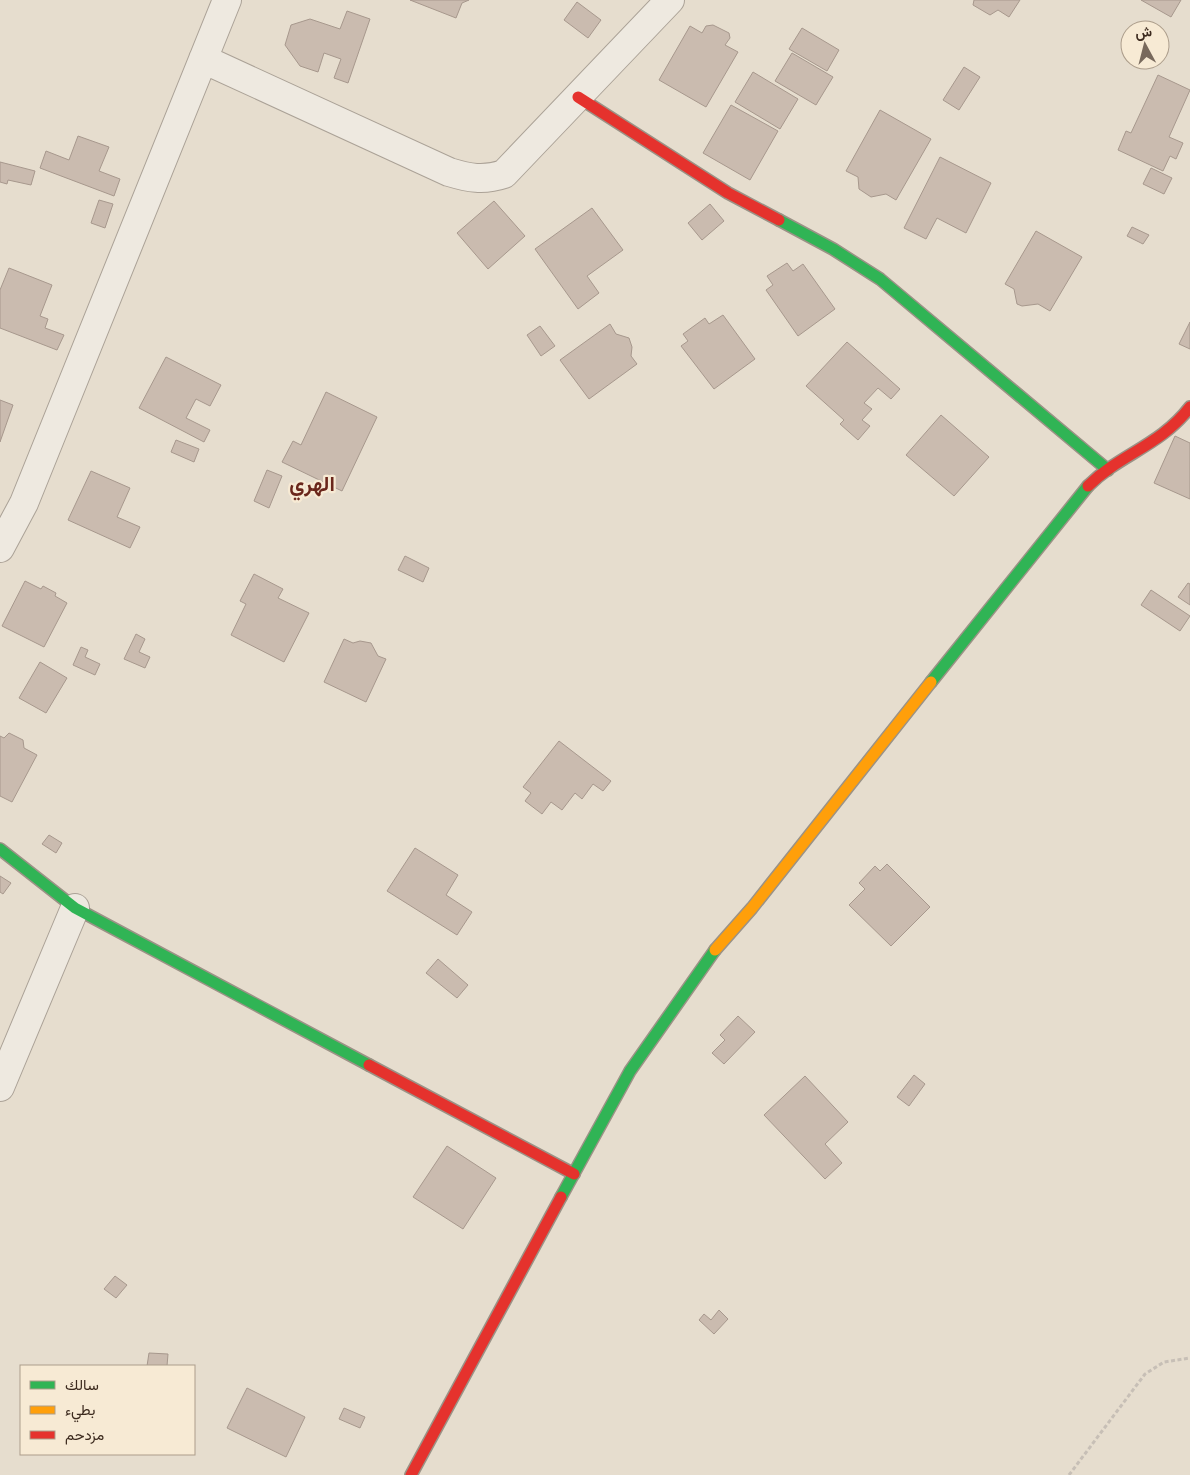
<svg xmlns="http://www.w3.org/2000/svg" width="1190" height="1475" font-family="Georgia,Vazirmatn,serif">
<style>
.building{fill:#cabbaf;stroke:#a7988d}
.lines{fill:none;stroke-linecap:round;stroke-linejoin:round}
.street-casing{stroke:#aba297;stroke-width:30}
.fast-casing{stroke:#9b9286;stroke-width:14}
.slow-casing{stroke:#9b9286;stroke-width:14}
.jam-casing{stroke:#9b9286;stroke-width:14}
.path{stroke:#c7bfb6;stroke-width:3;stroke-dasharray:4 2.5;stroke-linecap:butt}
.street{stroke:#eee9e0;stroke-width:28}
.fast{stroke:#30b455;stroke-width:11}
.slow{stroke:#ff9f0a;stroke-width:11}
.jam{stroke:#e5322d;stroke-width:11}
.labels{text-anchor:middle;dominant-baseline:central;stroke-width:4.5;stroke-linejoin:round;paint-order:stroke}
.district-label{font-size:21px;font-weight:bold;fill:#6a261b;stroke:#f7ead4}
</style>
<rect width="100%" height="100%" fill="#e6ddce"/>
<path class="building" d="M410,0H469L462,3L456,18Z
M974,0H1020L1009,17L998,10L990,15L973,5Z
M1141,0H1181L1171,17Z
M577,2L601,20L588,38L564,20Z
M347,11L370,19L348,83L334,78L341,59L324,53L318,72L300,66L285,45L291,25L310,19L340,29Z
M713,25L729,33L730,38L725,45L738,52L706,107L659,80L690,26L702,33L706,26Z
M802,28L839,50L827,71L789,49Z
M792,53L833,77L816,105L775,81Z
M964,67L980,77L959,110L943,100Z
M753,72L798,99L780,129L735,102Z
M1158,75L1190,90L1169,137L1183,143L1176,159L1170,156L1163,171L1118,150L1126,131L1131,133Z
M731,105L778,131L750,180L703,153Z
M880,110L931,139L896,200L886,194L871,197L859,189L858,177L846,171Z
M78,136L109,147L99,171L120,179L114,196L40,168L46,151L69,160Z
M940,157L991,183L966,233L937,218L926,239L904,228Z
M0,162L35,171L31,185L8,180L7,184L0,182Z
M1151,168L1172,178L1164,194L1143,184Z
M99,200L113,204L105,228L91,223Z
M494,201L525,236L488,269L457,233Z
M710,204L724,221L702,240L688,223Z
M592,208L623,250L587,276L599,293L578,309L535,249Z
M1132,227L1149,235L1143,244L1127,236Z
M1036,231L1082,257L1050,311L1038,304L1022,306L1017,304L1014,289L1005,284Z
M787,263L793,271L803,264L835,309L798,336L766,290L773,285L767,276Z
M9,268L52,285L40,316L48,319L45,328L64,335L57,350L0,328V290Z
M723,315L755,359L714,389L681,346L688,341L683,334L705,318L709,324Z
M1190,322V349L1179,344Z
M610,324L616,334L629,338L632,347L631,356L637,364L589,399L560,360Z
M540,326L555,346L541,356L527,335Z
M847,342L900,389L891,399L878,388L864,403L872,409L862,420L870,426L858,440L840,424L844,420L806,386Z
M166,357L221,385L210,406L196,399L186,418L210,430L204,442L139,408Z
M326,392L377,417L342,491L282,462L293,441L301,445Z
M0,400L13,405L0,442Z
M941,415L989,457L954,496L906,455Z
M1175,436L1190,443V499L1154,483Z
M176,440L199,449L194,462L171,452Z
M267,470L282,476L269,508L254,501Z
M91,471L130,488L117,517L140,527L130,548L68,520Z
M405,556L429,568L423,582L398,570Z
M254,574L283,589L278,598L309,613L284,662L231,635L246,604L240,601Z
M25,581L41,589L43,586L56,593L55,596L67,603L44,647L2,626Z
M1188,583L1190,584V605L1178,597Z
M1151,590L1190,616L1180,631L1141,605Z
M136,634L145,639L139,652L150,657L145,668L124,659Z
M344,639L353,643L360,641L371,643L378,656L386,659L366,702L324,682Z
M81,647L88,650L85,657L100,664L95,675L73,665Z
M40,662L67,678L46,713L19,698Z
M9,733L23,740L24,748L37,755L12,802L0,796V736L4,738Z
M559,741L611,781L603,791L593,784L582,799L575,793L562,810L551,802L542,814L525,801L531,793L523,787Z
M49,835L62,843L56,853L42,844Z
M415,848L458,875L446,895L472,912L457,935L387,891Z
M887,864L930,907L891,946L849,905L865,889L859,883L875,866L880,871Z
M0,876L11,883L3,894L0,892Z
M438,959L468,985L457,998L426,973Z
M738,1016L755,1032L724,1064L712,1053L725,1040L720,1035Z
M914,1075L925,1084L909,1106L897,1097Z
M805,1076L848,1122L825,1144L842,1163L825,1179L764,1115Z
M447,1146L496,1178L463,1229L413,1197Z
M115,1276L127,1285L116,1298L104,1289Z
M719,1310L728,1319L714,1334L699,1320L704,1314L711,1320Z
M149,1353L168,1354L167,1366H147Z
M247,1388L305,1417L286,1457L227,1428Z
M344,1408L365,1417L360,1428L339,1419Z"/>
<g class="lines">
<g class="street-casing">
<path id="street" d="M203,59L449,172C469,178 483,181 504,174L670,0
M0,548L24,503L227,0
M0,1087L75,908"/>
</g>
<g class="fast-casing">
<path id="fast" d="M779,220L833,249L880,279L1108,470
M931,682L1088,486
M0,849L75,908L369,1065
M561,1197L630,1071L715,950"/>
</g>
<g class="slow-casing">
<path id="slow" d="M715,950L752,908L931,682"/>
</g>
<g class="jam-casing">
<path id="jam" d="M578,97L728,193L779,220
M1088,486C1120,454 1160,446 1190,407
M369,1065L574,1174
M411,1475L561,1197"/>
</g>
<path class="path" d="M1069,1475L1145,1374L1164,1362L1190,1358"/>
<use href="#street" class="street"/>
<use href="#fast" class="fast"/>
<use href="#slow" class="slow"/>
<use href="#jam" class="jam"/>
</g>
<g class="labels">
<g class="district-label">
<text x="312" y="485">الهري</text>
</g>
</g>
<rect x="20" y="1365" width="175" height="90" fill="#f7ead4" stroke="#ac9d8b"/>
<rect x="30" y="1381" width="25" height="8" fill="#30b455" stroke="#ac9d8b"/>
<text x="65" y="1390" font-size="15" fill="#3c2a1e">سالك</text>
<rect x="30" y="1406" width="25" height="8" fill="#ff9f0a" stroke="#ac9d8b"/>
<text x="65" y="1415" font-size="15" fill="#3c2a1e">بطيء</text>
<rect x="30" y="1431" width="25" height="8" fill="#e5322d" stroke="#ac9d8b"/>
<text x="65" y="1440" font-size="15" fill="#3c2a1e">مزدحم</text>
<g transform="translate(1145 45) rotate(353)"><circle r="24" fill="#f7ead4" stroke="#ac9d8b"/>
<path d="M0-4L9 19L0 12L-9 19Z" fill="#78695c"/>
<text y="-8" font-size="14" font-weight="bold" text-anchor="middle" fill="#3c2a1e">ش</text>
</g>
</svg>
